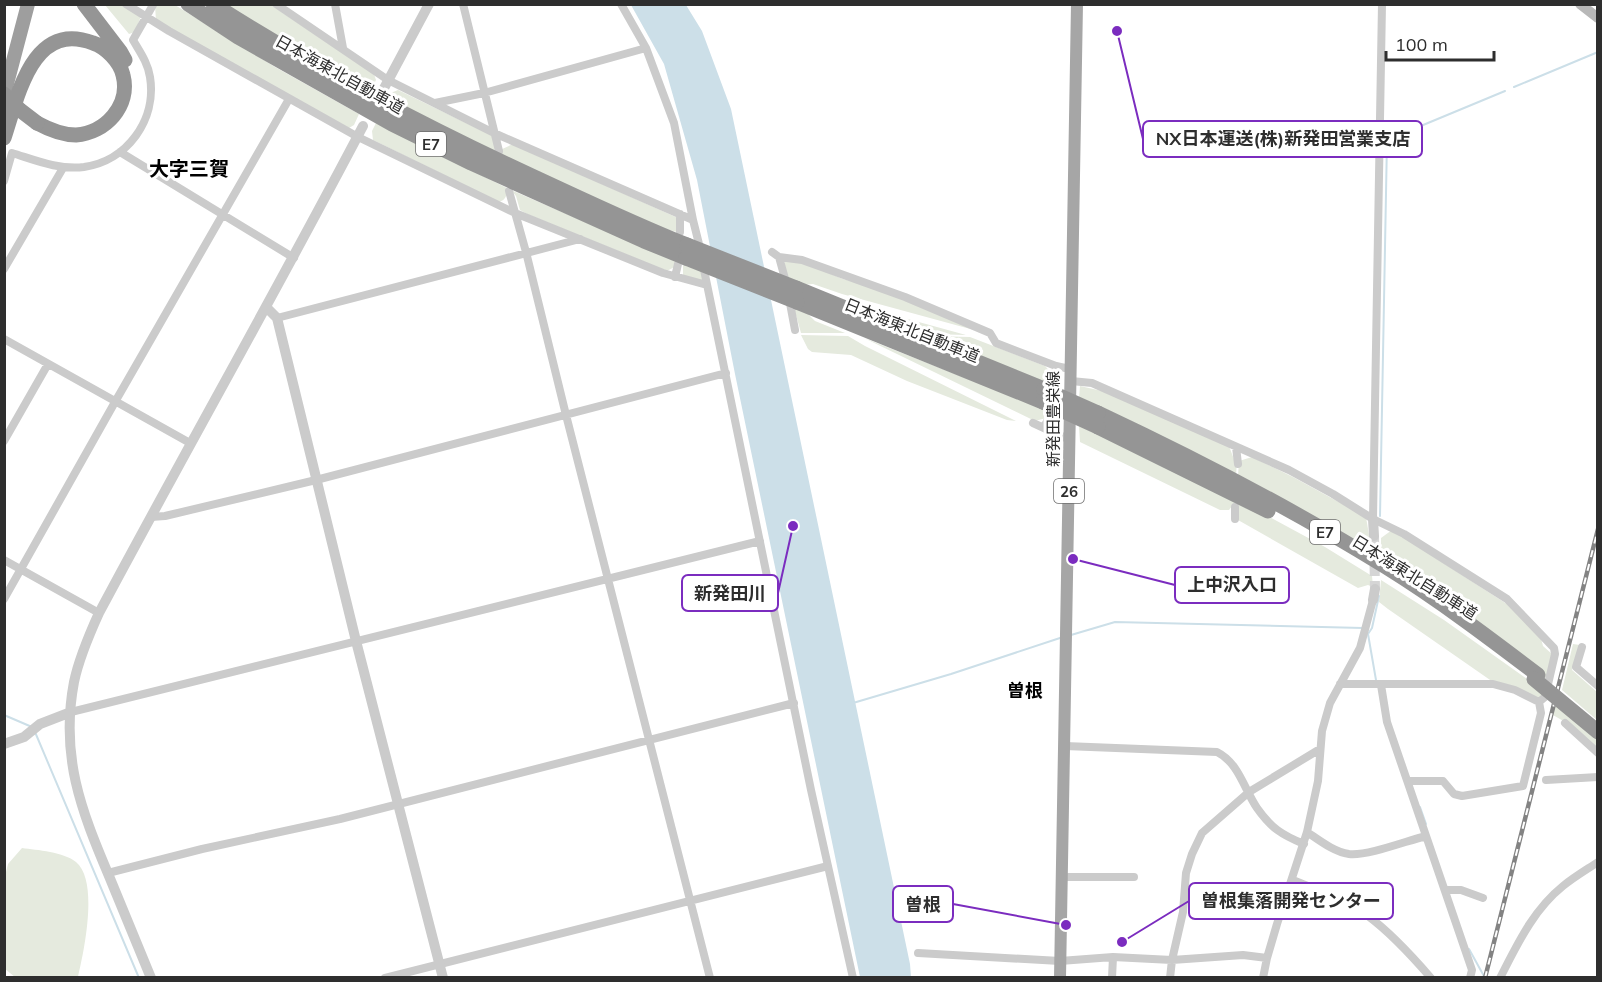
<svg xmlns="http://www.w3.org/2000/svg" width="1602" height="982" font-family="Mulish,'Noto Sans JP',sans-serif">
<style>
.green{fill:#e5eade}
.water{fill:#ccdfe8}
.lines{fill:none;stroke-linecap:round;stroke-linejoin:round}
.stream{stroke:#ccdfe8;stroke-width:2}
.tertiary-tunnel{stroke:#d5d5d5;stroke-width:10;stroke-dasharray:10 5;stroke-linecap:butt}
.minor{stroke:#cbcbcb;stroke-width:8}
.tertiary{stroke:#cbcbcb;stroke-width:10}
.secondary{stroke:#b8b8b8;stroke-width:10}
.primary{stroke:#a6a6a6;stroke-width:12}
.trunk{stroke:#9e9e9e;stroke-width:14}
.motorway{stroke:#959595;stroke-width:15}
.rail-casing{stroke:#838383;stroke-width:4.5}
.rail{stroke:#fff;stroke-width:2;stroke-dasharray:7;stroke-linecap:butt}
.motorway-bridge{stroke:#959595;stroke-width:15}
.labels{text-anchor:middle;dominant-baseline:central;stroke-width:6;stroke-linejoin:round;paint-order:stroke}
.shield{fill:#fff;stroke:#6d6d6d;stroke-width:1.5}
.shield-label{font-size:15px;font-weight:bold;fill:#2e2e2e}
.street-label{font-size:16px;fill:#2e2e2e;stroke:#fff}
.neighbourhood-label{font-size:18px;font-weight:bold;fill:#000;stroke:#fff}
.quarter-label{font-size:20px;font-weight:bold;fill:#000;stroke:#fff}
.leader{fill:none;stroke:#7b2cbf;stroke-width:2}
.callout-dot{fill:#7b2cbf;stroke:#fff;stroke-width:2}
.callout{fill:#fff;stroke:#7b2cbf;stroke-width:2}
.callout-label{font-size:18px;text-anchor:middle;font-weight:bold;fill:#2e2e2e}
</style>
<rect width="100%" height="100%" fill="#fff"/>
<path class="green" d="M105,5H121L141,16L135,32L129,34Z
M155,5H175L275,67L359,114L354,125L349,128L156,21Z
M223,5H271L374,74L376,80L371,90Z
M398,90L493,136L499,155L387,100L393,92Z
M376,123L507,188C507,195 506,200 499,202L373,140L372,131Z
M513,144L678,218L677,232L665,229L501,156L500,150Z
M511,190L671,259L676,261V266L667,271L527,214L520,210L516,196Z
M786,261L804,263L843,279L873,287L985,333L842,294L813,284L801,285L788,278L784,263Z
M683,265L704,272L703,281L683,277Z
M857,305L966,335L928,334Z
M794,308L808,314L815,321L845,333H801Z
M801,335L848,336L865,346L1016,421L1007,420L907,381L851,355L812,352L808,349Z
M933,336L970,337L1045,366C1052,373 1053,378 1052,387Z
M864,338L1049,411L1046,418L1035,421Z
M1080,386L1102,391L1229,446L1235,462L1237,461L1236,476L1079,398Z
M1079,426L1235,499L1234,510L1232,506L1229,510H1220L1080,442Z
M1252,457L1293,477L1366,517L1369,535H1373V551L1238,476L1239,461Z
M1238,500L1325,547L1372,576L1373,587L1368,585L1358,588L1238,520Z
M1392,530L1510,606L1540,635L1543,646L1553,655L1548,680L1381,558V538Z
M1381,580L1444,620L1544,691L1541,699L1493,682L1388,609L1379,602Z
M1573,644L1580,645L1572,670L1597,692V720L1562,690Z
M1556,700L1597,736V750L1565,722L1553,715Z
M22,848C37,850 64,852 76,862C99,881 84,951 78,977H15L5,969V876L8,864Z"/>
<path class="water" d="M631,5H686L702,31L731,109L910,964L911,977H860L735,374L697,180L664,64Z"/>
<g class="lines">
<path class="stream" d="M1514,87L1598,52
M1380,516L1387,140L1505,91
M1071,635L1115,622L1363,628
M1376,680L1368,634L1372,628L1379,596
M853,703L951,674L1063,637
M4,715L32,727
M35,732L139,978
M1420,807L1426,824
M1469,949L1485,978"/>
<path class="tertiary-tunnel" d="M1374,536L1375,589"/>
<path class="minor" d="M126,4L169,31L358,137L515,213L663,273L707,285
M276,4L388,80L494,133L693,220L701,252
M335,4L343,48
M463,4L499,151
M621,4L646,48L674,123L693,220
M435,103L484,93L646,48
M120,152L294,258
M4,181L12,153C35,160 58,170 84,167C127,161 157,120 150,77C148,63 140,52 133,40L153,5
M509,191L526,252L566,415L710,978
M680,214V232
M772,252L779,257L802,260L905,297L990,333L996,343L1056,366L1070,369
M779,257L787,286
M703,265L811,790L853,978
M4,269L63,168
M675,277L678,264
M789,298L795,330
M277,318L580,239
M4,339L190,443
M1071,381L1092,383L1289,470L1333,494L1373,519L1404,534L1507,599L1554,648L1555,654L1545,697L1539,702L1541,713L1523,786L1462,796L1454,794L1443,781H1409
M1033,423L1070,440
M1044,427L1051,414L1056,366
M4,441L48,364
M1236,447L1238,464
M151,517L165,516L316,480L726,373
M1235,519V507
M1373,519L1382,4
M4,560L99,613
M4,599L115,402L289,99
M1582,647L1576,667L1598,686
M1340,684H1493L1515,690L1539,702
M1381,685L1387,722L1472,970L1470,978
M71,712L760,541
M1565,723L1598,753
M1065,746L1217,752C1239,763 1244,789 1257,808C1271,828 1282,835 1304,844
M1546,780L1598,777
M1307,832C1319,840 1334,852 1349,854C1368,856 1406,841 1426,836
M108,873L202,849L340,819L794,703
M1062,877H1134
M1293,880C1318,890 1346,901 1368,916C1391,933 1412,956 1431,978
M1445,890H1461L1483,898
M918,953L1060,961L1113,957L1172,960L1243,955L1267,958
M385,978L828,866
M1112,978L1113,957
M1170,978L1172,960L1183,912L1186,873L1192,854L1202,833L1249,792L1320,749
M1263,978L1267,958L1277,924L1307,832L1318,781L1322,731L1330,703L1360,648L1373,600
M1500,978C1517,945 1533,910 1563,886C1574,877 1586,870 1598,862"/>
<path class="tertiary" d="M382,92L429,4
M266,307L277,318L356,641L443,978
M1373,519L1374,536
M1373,600L1375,589
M4,744L24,737L40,724L71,712
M151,978C137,944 123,910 109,876C81,810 60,756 74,682C79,658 89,635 99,613C186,450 277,290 363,126"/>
<path class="secondary" d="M1580,4L1598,18"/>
<path class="primary" d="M1060,978L1077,4"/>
<path class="trunk" d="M4,95L28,4"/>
<path class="motorway" d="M84,4L120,51L125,60
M188,4L238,37L392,124L471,163L644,241L686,258
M213,4C324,75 439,134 558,188C601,208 644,228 687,245
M4,138C18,96 32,20 93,43C106,47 120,62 123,75C131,106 105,133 76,135C62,135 48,129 37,123
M796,288L1044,389
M797,302L1043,402
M1098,413C1196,459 1293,509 1386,567C1439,600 1488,637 1538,675
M1098,427L1268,511"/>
<g class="rail-casing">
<path id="rail" d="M1485,978L1598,529"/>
</g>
<use href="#rail" class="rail"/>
<path class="motorway-bridge" d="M4,94L20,110L37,123
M687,245L796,288
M686,258L797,302
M1044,389L1098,413
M1043,402L1098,427
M1534,679L1598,732"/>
</g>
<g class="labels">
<g class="shield">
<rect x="416" y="132" width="30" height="24" rx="4.5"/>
<rect x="1054" y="479" width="30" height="24" rx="4.5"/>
<rect x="1310" y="520" width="30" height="24" rx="4.5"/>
</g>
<g class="shield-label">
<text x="431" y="144">E7</text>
<text x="1069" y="491">26</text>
<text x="1325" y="532">E7</text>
</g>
<g class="street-label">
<text transform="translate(340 74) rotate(29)">日本海東北自動車道</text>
<text transform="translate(912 330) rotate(22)">日本海東北自動車道</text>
<text transform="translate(1053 419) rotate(-90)">新発田豊栄線</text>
<text transform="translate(1415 577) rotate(32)">日本海東北自動車道</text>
</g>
<g class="neighbourhood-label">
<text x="1025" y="690">曽根</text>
</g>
<g class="quarter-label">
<text x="189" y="168">大字三賀</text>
</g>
</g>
<path class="leader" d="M1117 31L1143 139M1073 559L1175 585M793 526L778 593M1122 942L1189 901M1066 925L953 904"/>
<g class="callout-dot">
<circle cx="1117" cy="31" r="6"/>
<circle cx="1073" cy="559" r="6"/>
<circle cx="793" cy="526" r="6"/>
<circle cx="1122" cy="942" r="6"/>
<circle cx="1066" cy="925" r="6"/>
</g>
<g class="callout">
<rect x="1143" y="121" width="279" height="36" rx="6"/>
<rect x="1175" y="567" width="114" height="36" rx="6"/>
<rect x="682" y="575" width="96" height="36" rx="6"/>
<rect x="1189" y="883" width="204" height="36" rx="6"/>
<rect x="893" y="886" width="60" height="36" rx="6"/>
</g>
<g class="callout-label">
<text x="1283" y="145">NX日本運送(株)新発田営業支店</text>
<text x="1232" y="591">上中沢入口</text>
<text x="730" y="600">新発田川</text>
<text x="1291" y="907">曽根集落開発センター</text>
<text x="923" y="911">曽根</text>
</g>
<rect width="1602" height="982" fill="none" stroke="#2e2e2e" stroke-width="12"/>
<path d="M1386 51v9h108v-9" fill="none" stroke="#2e2e2e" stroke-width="3"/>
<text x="1395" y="51" font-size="18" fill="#2e2e2e" stroke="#ffffff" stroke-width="4.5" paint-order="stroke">100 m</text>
</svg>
